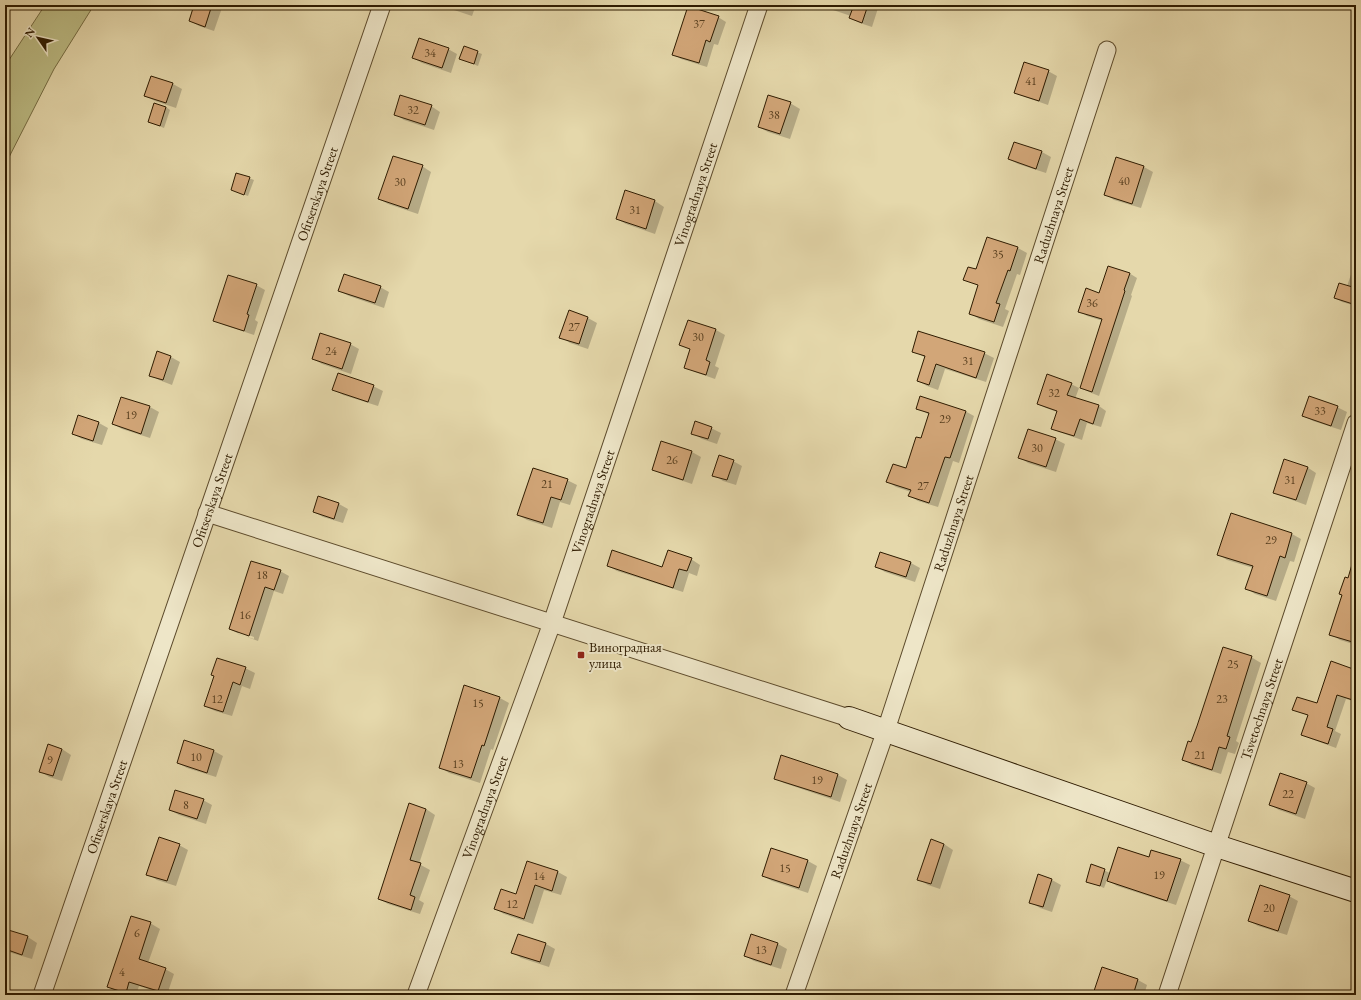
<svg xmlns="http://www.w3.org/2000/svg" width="1361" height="1000" font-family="'EB Garamond',serif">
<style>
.green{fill:#bcbc84;stroke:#756c42}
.shadow{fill:#0003;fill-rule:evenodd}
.building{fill:#d2a678;stroke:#2e1b00}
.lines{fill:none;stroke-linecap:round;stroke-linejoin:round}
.street-casing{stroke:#5c4a2b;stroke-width:19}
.secondary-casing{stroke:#2e1b00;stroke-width:24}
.street{stroke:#eee6c8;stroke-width:17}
.secondary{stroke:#eee6c8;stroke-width:22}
.poi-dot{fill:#8f2418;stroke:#eee6c8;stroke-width:1.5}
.labels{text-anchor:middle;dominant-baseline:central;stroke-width:4;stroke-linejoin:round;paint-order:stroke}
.number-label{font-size:12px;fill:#573e1e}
.street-label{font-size:14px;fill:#2e1b00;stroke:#eee6c8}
.poi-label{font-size:14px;fill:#2e1b00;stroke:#eee6c8;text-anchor:start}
</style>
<rect width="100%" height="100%" fill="#e5d8ab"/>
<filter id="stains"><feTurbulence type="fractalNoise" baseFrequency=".005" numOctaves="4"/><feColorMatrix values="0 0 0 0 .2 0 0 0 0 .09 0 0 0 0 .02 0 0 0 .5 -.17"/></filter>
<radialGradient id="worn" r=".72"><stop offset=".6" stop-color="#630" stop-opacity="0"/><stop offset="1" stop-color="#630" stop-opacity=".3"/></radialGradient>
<path class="green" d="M45,5H94L54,69L5,165V66Z"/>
<path class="shadow" d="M195,5H223L214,31L199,26L190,21Z
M439,5H476L472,16Z
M818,5H879L872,27L860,23L850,18L851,16Z
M718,17L726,22L718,45L714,44L707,67L681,59L673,54Z
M464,47L482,54L478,66L460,59Z
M448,49L457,54L451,73L422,63L413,58Z
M1048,71L1057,76L1048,105L1025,97L1015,92Z
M173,84L182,89L176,108L155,101L145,96Z
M790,103L800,109L790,139L768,132L759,127Z
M431,106L440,112L434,130L404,120L395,114Z
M166,107L170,110L164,128L149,122Z
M1014,143L1042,152L1051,157L1046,173L1018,164L1009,159Z
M1117,158L1144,167L1153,172L1141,208L1114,200L1105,194Z
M422,166L431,172L418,214L388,204L379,199Z
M249,178L254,180L248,196L232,190Z
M626,192L655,201L664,207L655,234L626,224L617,219Z
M987,238L1018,248L1027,253L1020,275L1017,274L1005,309L1009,311L1003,327L979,319L970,313L979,286L965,279L976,271Z
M1354,266L1356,267V306L1342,302L1335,298L1347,286Z
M1129,273L1137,278L1131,295L1132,296L1099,396L1089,392L1081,388L1103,321L1087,316L1079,311L1100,294Z
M256,285L265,290L255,320L258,322L254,335L224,325L215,320Z
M380,287L389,292L384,308L349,296L339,291Z
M588,318L597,323L588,349L570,343L561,337Z
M716,330L725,335L715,366L719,368L715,379L695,372L686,367L691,350L681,345Z
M350,344L359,349L351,374L322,364L313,359Z
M913,351L984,353L994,358L986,382L945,369L938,390L927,386L918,381L926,358Z
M158,353L171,357L180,362L172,385L159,380L150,375Z
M1071,384L1079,388L1075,399L1099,406L1106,411L1101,427L1087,423L1082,440L1059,432L1052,428L1057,412L1046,408L1038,404Z
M373,386L383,391L378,406L343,395L334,390Z
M150,407L159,412L150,438L122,429L113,424Z
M1337,407L1347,412L1341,430L1313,421L1304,416Z
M917,408L965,411L974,416L959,463L953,461L938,507L918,501L910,496L911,492L896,487L888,482L906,470L921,440L930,415Z
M99,423L108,428L102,445L82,439L73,434Z
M711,428L721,433L717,444L702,439L692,433Z
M1055,439L1065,444L1056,472L1028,463L1019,457Z
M662,442L692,452L701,457L692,484L662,474L653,469Z
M733,461L742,466L736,485L723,481L714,475Z
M1307,467L1316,473L1306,505L1284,497L1274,492Z
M567,480L577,485L570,505L560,502L552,528L527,520L518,515Z
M319,497L339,504L348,509L343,523L323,517L314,512Z
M1231,514L1292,534L1301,539L1294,562L1290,561L1276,601L1255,594L1246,588L1253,568L1227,560L1218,554Z
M691,559L700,565L697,576L689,573L683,592L617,571L608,566L663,568Z
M251,562L280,571L289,576L283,594L274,591L258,641L239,634L230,629ZM238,631L254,637V639L238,634Z
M911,563L920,568L915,582L885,572L876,567Z
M1356,582V645L1340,640L1330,634Z
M1251,657L1261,663L1236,741L1239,743L1235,754L1228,752L1221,774L1192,765L1183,759L1191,743Z
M245,668L255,673L250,689L242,686L232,716L215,711L205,706Z
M1356,677V702L1346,699L1335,731L1341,734L1336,748L1311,739L1303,734L1309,716L1294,709L1317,705Z
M465,686L500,698L509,703L493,750L491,749L480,783L449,773L440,767Z
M185,742L214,751L223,756L216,777L187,768L178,763Z
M62,749L71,755L62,781L49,777L40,771Z
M782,757L838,775L847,780L840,802L784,783L775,778Z
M1306,783L1315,788L1305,819L1279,810L1270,805Z
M203,800L212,805L206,824L179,815L170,810Z
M409,804L426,809L435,815L419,864L430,870L419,900L424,903L420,914L388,904L379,899Z
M931,840L944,844L953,850L940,889L928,885L918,879Z
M179,845L188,850L176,886L157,880L148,874Z
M1149,859L1180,860L1190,865L1176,905L1117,886L1107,880L1104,888L1087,881L1092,865L1110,873Z
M808,861L817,866L808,893L772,881L763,876Z
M558,872L567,877L561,895L544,890L533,924L504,914L495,909Z
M1052,880L1061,885L1052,912L1040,908L1030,902Z
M1289,896L1298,901L1287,935L1258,926L1249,921Z
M150,923L160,929L148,963L165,969L174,974L167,995L139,986L136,995H127L117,992L108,986Z
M5,930L28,937L37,943L32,959L5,951Z
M518,935L546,944L555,949L549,967L521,958L512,952Z
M752,935L778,944L787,949L781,969L754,961L745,956Z
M1138,980L1147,985L1144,995H1103L1095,991Z"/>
<path class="building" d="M194,5H212L205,27L189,21Z
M854,5H868L862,23L849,18Z
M688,6L719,16L710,42L706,40L699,63L672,55Z
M419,38L449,48L442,68L412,58Z
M464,46L478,51L474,64L459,59Z
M1024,62L1049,70L1039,101L1014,93Z
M151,76L173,83L166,103L144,96Z
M400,95L432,105L425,125L394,115Z
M768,95L791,102L780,134L758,127Z
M154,103L166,107L160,126L148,122Z
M1014,142L1042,151L1036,169L1008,159Z
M393,156L423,165L408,209L378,199Z
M1116,157L1144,166L1132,204L1104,195Z
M236,173L250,177L244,195L231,190Z
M625,190L655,200L646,229L616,219Z
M987,237L1018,247L1010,271L1008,270L996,303L1000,304L994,322L969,314L978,285L963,280L968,267L976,269Z
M1108,266L1130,273L1124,290L1125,291L1092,392L1080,388L1102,319L1078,312L1086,288L1099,293Z
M344,274L381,286L375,303L338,291Z
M228,275L257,284L247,314L249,315L244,331L213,321Z
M1339,283L1356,288V305L1334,298Z
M569,310L588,317L579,344L559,338Z
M688,320L716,329L706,360L710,362L706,375L684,368L690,349L679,345Z
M918,331L985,352L976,378L936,364L929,385L917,381L925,356L912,352Z
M320,333L351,343L342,369L312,359Z
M157,351L171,356L163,380L149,376Z
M338,373L374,385L368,402L332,390Z
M1047,374L1072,383L1067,395L1099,405L1093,424L1080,419L1074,436L1051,429L1057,411L1037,404Z
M920,396L966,411L950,458L945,457L929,503L908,496L911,490L886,482L893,464L906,468L916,437L921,438L929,413L916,409Z
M1309,396L1338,406L1331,426L1302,416Z
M121,397L150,406L141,434L112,424Z
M78,415L99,422L93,441L72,434Z
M695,421L712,427L708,439L691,434Z
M1028,429L1056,438L1046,467L1018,458Z
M661,441L692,451L683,480L652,470Z
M719,455L734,460L727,480L712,476Z
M1284,459L1308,467L1296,500L1273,493Z
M533,468L568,479L561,500L551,497L543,523L517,515Z
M318,496L339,503L334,519L313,512Z
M1231,513L1292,533L1285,558L1280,556L1267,596L1245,589L1253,566L1217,555Z
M612,550L662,567L668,550L692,558L687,571L679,569L673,588L607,566Z
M880,552L911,562L906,577L875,567Z
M251,561L281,570L274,590L265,587L249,636L229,629Z
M1353,561H1356V643L1329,635L1342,595L1339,594L1345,577L1348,578Z
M1223,647L1252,656L1227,736L1230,737L1226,749L1219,747L1212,770L1182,760L1188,741L1191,742L1197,726Z
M217,658L246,667L240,685L233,682L223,712L204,706L214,676L211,675Z
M1331,661L1356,670V701L1337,695L1327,727L1333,729L1328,744L1301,735L1308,715L1292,710L1297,697L1317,703Z
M464,685L500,697L484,746L482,745L471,778L439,768Z
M184,740L214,750L207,773L177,763Z
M48,744L62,749L53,776L39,772Z
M781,755L838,774L831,797L774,779Z
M1280,773L1307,782L1296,814L1269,805Z
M175,790L204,799L197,819L169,810Z
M409,803L426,809L410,860L421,863L410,895L415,897L411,910L378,899Z
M159,837L180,844L167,881L146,875Z
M931,839L944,844L931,884L917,880Z
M1118,847L1149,857L1151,850L1181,859L1167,901L1107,881Z
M771,848L808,860L799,888L762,876Z
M527,861L558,871L552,891L535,885L524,919L494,909L501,889L516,894Z
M1091,864L1105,869L1100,886L1086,882Z
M1038,874L1052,879L1043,907L1029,903Z
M1260,885L1290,895L1278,931L1248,921Z
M131,916L151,922L139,959L166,968L158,991L129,982L126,993L107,987Z
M5,929L28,936L22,955L5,949Z
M518,934L546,943L540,962L511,953Z
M751,934L778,943L771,965L744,956Z
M1102,967L1138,979L1133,995H1106L1094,991Z"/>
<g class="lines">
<g class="street-casing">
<g id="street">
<path d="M207,513L849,718"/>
<path id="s1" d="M42,995L382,5"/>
<path id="s2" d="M416,995L552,623L759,5"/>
<path id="s3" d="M794,995L886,730L1107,50"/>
<path id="s4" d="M1167,995L1356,423"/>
</g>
</g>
<g class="secondary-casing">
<path id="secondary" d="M849,718L1217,846L1356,891"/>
</g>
<use href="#street" class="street"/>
<use href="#secondary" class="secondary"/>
</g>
<rect class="poi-dot" x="577" y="651" width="8" height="8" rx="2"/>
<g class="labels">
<g class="number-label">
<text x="699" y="24">37</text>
<text x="430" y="53">34</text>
<text x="1031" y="81">41</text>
<text x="413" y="110">32</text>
<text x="774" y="115">38</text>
<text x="1124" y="181">40</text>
<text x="400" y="182">30</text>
<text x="635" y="210">31</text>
<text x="998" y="254">35</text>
<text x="1092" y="303">36</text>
<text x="574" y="327">27</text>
<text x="698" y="337">30</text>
<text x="331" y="351">24</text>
<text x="968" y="361">31</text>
<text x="1054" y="393">32</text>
<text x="1320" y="411">33</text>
<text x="131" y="415">19</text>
<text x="945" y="419">29</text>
<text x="1037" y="448">30</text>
<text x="672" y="460">26</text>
<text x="1290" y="480">31</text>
<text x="547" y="484">21</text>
<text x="923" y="486">27</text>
<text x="1271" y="540">29</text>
<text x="262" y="575">18</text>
<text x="245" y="615">16</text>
<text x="1233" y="664">25</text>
<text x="217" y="699">12</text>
<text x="1222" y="699">23</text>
<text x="478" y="703">15</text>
<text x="1200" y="755">21</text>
<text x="196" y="757">10</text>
<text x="50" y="760">9</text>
<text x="458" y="764">13</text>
<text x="817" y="780">19</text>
<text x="1288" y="794">22</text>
<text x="186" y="805">8</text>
<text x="785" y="868">15</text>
<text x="1159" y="875">19</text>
<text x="539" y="876">14</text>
<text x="512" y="904">12</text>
<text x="1269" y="908">20</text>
<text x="137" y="933">6</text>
<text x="761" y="950">13</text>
<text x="122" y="972">4</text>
</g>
<g class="street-label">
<text stroke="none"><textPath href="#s1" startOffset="847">Ofitserskaya Street</textPath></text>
<text stroke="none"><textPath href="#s2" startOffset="848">Vinogradnaya Street</textPath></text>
<text stroke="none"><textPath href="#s3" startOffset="822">Raduzhnaya Street</textPath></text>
<text stroke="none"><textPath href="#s1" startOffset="523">Ofitserskaya Street</textPath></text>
<text stroke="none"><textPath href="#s2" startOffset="524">Vinogradnaya Street</textPath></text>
<text stroke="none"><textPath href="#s3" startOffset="498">Raduzhnaya Street</textPath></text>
<text stroke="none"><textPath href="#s4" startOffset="301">Tsvetochnaya Street</textPath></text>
<text stroke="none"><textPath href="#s1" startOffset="199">Ofitserskaya Street</textPath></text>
<text stroke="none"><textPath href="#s2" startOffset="200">Vinogradnaya Street</textPath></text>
<text stroke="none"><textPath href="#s3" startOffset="174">Raduzhnaya Street</textPath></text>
</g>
<g class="poi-label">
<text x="589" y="647">Виноградная<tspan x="589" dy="16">улица</tspan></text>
</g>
</g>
<rect width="1361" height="1000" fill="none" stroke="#e5d8ab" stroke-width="20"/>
<rect x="6" y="6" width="1349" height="988" fill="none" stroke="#2e1b00" stroke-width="2"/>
<rect x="10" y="10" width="1341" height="980" fill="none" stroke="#2e1b00"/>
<g transform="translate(38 38) rotate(304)" stroke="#eee6c8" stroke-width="3" paint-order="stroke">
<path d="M0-3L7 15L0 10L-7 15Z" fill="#2e1b00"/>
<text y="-6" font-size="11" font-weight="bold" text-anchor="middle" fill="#2e1b00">N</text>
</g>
<rect width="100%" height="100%" filter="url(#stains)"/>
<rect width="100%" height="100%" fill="url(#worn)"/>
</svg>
